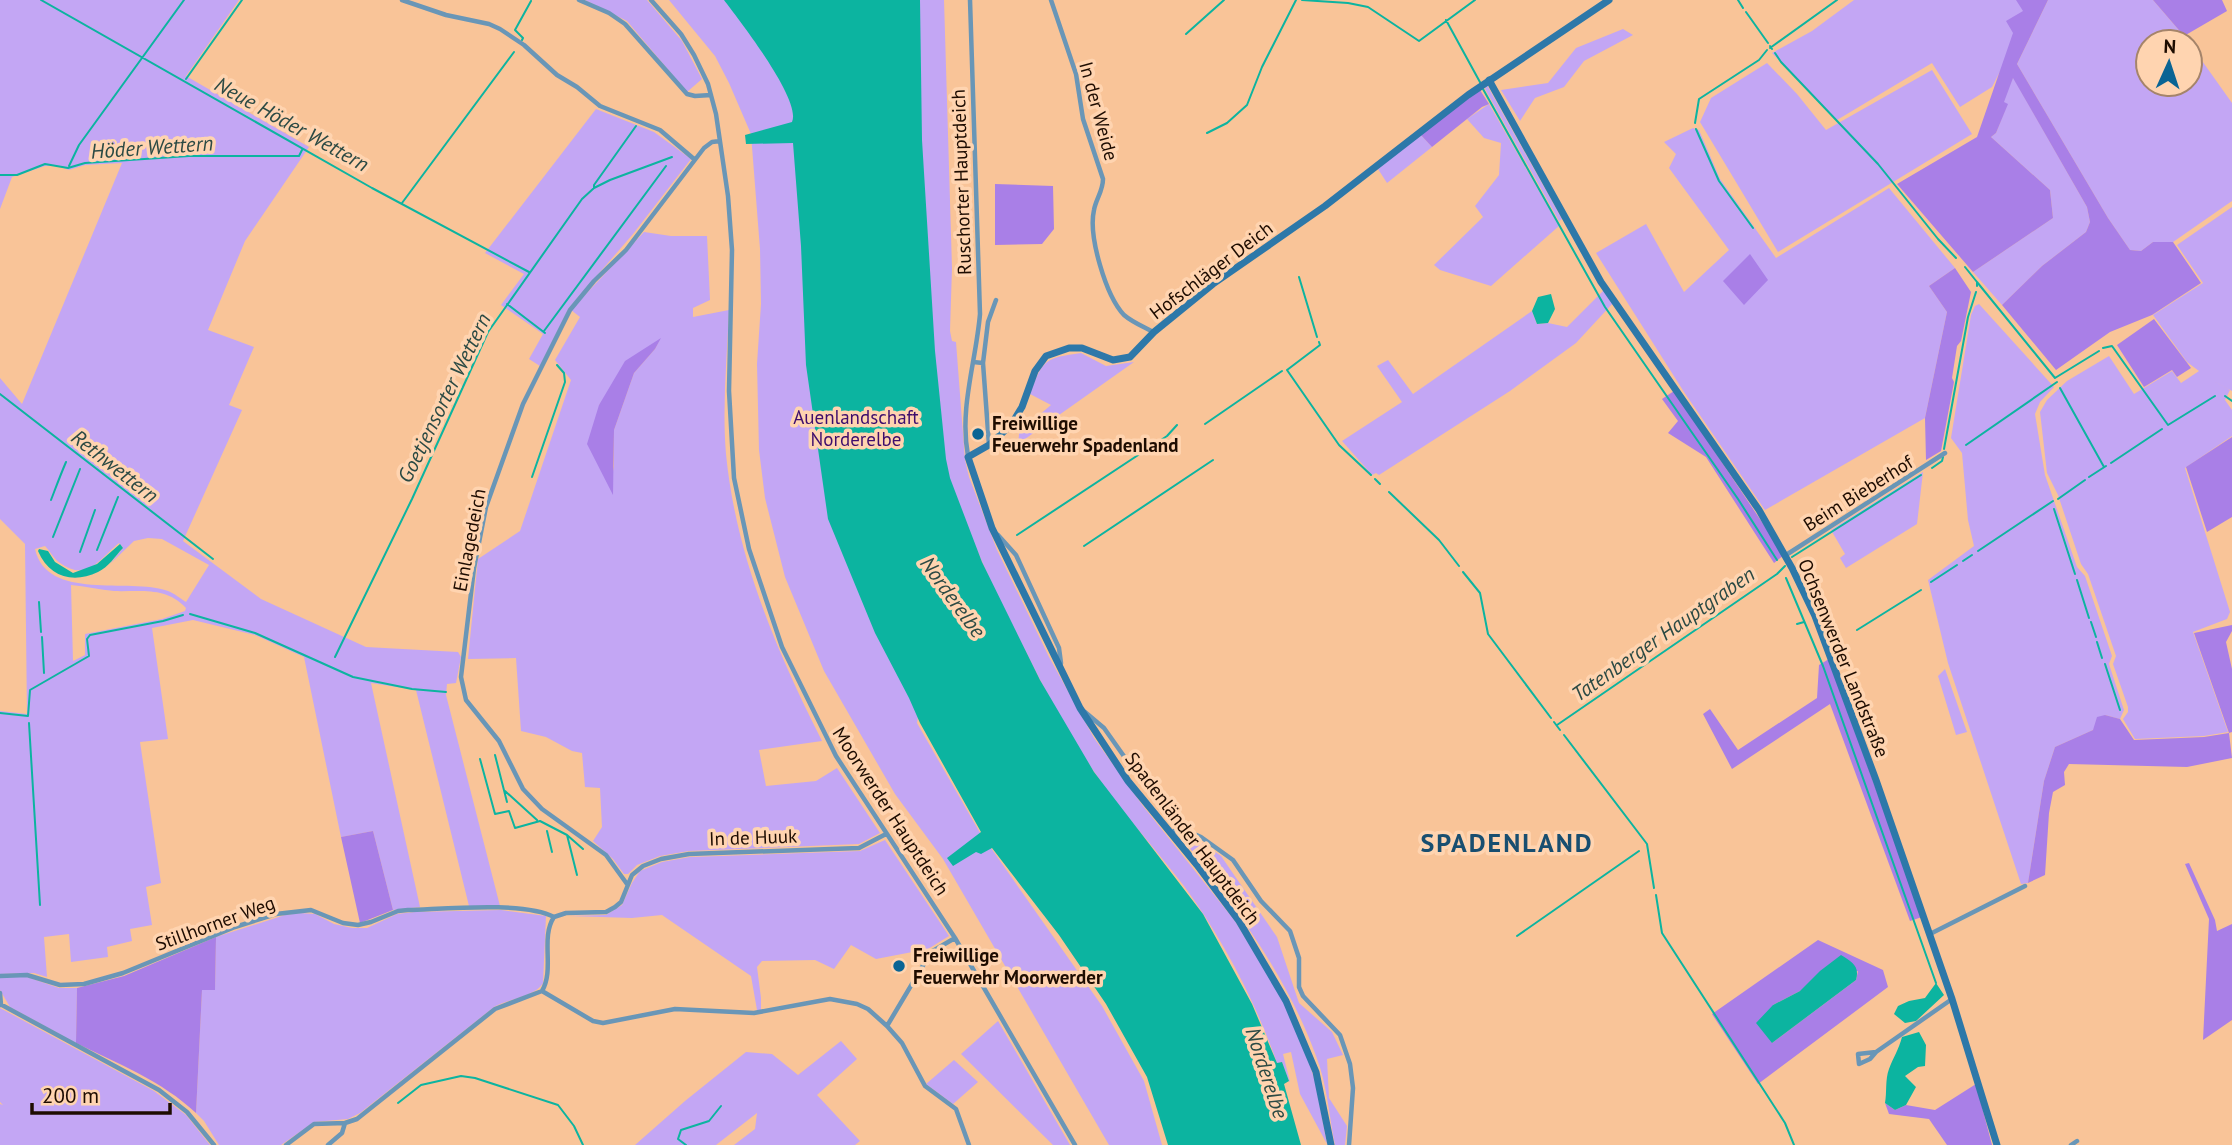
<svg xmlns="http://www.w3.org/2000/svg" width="2232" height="1145" font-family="'PT Sans',sans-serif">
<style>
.green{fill:#c3a6f4;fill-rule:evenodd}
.forest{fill:#a97fe7;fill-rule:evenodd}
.water{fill:#0cb4a0}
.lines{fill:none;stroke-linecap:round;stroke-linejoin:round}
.stream{stroke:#0cb4a0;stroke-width:2}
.street{stroke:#6996b7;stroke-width:4.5}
.secondary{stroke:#2d78a9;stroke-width:7}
.poi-dot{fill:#0a6494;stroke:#ffd4b0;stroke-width:2.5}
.labels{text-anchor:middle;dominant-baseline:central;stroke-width:7;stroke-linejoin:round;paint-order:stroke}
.street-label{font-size:19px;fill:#1e0c00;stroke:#ffd4b0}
.park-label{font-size:19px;fill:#3e0d6c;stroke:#ffd4b0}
.poi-label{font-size:19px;font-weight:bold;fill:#1e0c00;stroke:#ffd4b0;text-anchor:start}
.water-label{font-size:21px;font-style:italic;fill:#2c4a44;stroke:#ffd4b0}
.district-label{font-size:26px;font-weight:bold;letter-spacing:2px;fill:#184e70;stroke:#ffd4b0}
</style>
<rect width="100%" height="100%" fill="#f9c498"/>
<path class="green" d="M0,0H239L186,76L309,147L245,241L208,330L254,347L229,405L242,410L183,541L261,599L366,647L458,652L461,657L456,683L447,684L446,695L500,906H469L416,690L371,683L420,907L393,910L373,831L341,837L304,657L255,635L193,620L152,628L168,739L140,742L161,883L146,887L152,925L130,929L132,941L107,947L108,957L71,962L69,934L44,937L47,977L34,973L0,974V711L27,714L25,544L0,519V378L22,404L122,163L85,165L69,170L58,166H45L12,177L0,209ZM148,538L162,539L209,565L186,602C181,599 174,593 168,591C129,577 47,602 35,549L45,546C50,551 53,558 60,563C88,583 101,557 119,543L123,548L110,564L134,541ZM71,585C85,586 100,590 114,591C140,592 166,586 186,608L185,611L162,619L85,634V655L73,661Z
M585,0H647L682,41L702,79L687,92L627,21Z
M669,0H944L952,268L950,331L952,341L956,342L965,460L969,477L997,550L1049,657L1094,738L1143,806L1235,921L1281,997L1303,1045L1315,1081L1327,1144L1300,1094L1291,1052L1283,1054L1290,1082L1289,1081L1282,1062L1277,1063C1256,1003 1223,939 1184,886C1155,848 1122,813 1095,773C1067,733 1044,688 1022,644C996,594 972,543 953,489L917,723L979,831L1102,1006L1144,1081L1162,1145H1109L943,859L895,794L824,671L785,577L765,498L759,450L757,364L761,304L760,249L751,134L729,83L715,56Z
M1854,0H2037L1992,87L1960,107L1932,63L1837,120L1772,53L1812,31Z
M2048,0H2153L2189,42H2148V84H2190V44L2232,103V201L2173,242H2153L2141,251L2130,250L2108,218L2017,64Z
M1623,29L1633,35L1584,61L1564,87L1535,98L1520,121L1501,90L1548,83L1576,48Z
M1767,63L1797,94L1826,130L1932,70L1972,134L1778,252L1700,122L1711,98Z
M2013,77L2087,207L2090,222L2086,232L2042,266L2002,305L1973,272L2053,218L2050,190L1991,137L1996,133L2007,105L2003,102Z
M1487,85L1562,219L1559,221L1485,89Z
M1489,104L1559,226L1491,286L1440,270L1434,265L1483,217L1475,206L1499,175L1501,143L1484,138L1467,119Z
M596,109L654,132L691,159L633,234L569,308L540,366L529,359L543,334L501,305L524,274L485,253Z
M1693,128L1699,130L1720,179L1776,258L1889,188L1955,268L1929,286L1947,312L1925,418L1765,510L1684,392L1596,253L1646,224L1684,292L1729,250L1669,168L1676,154L1664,142Z
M1420,134L1432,147L1387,183L1378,169Z
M2232,207V391L2208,378L2230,390L2225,400L2232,410V436L2185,468L2230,612L2227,619L2193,632L2228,732L2204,736L2135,739L2123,719L2128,712V707L2113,664L2116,656L2088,574L2081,564L2058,495L2047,473L2040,412L2047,400L2067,381L2109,356L2134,394L2172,371L2181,383L2199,371L2187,362L2153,315L2203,283L2177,245Z
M644,232L671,236H707L710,300L693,308V317L729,310C727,358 722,406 726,454C736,556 776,650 822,741L759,750L766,786L816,781L837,768L880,833L859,844L689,851L660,856L637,865L628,874H624L613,859L593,841L602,827L600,788L585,787L582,753L572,751L546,737L521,731L516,658L468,659L478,559L520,531L571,380L555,360L580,317L571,310ZM660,339L655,349L634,373L614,430V471L599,405Z
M1604,290L1613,303L1576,343L1510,391L1379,475L1376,473L1372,475L1342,441L1402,402L1377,366L1388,360L1413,394L1532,311L1537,324L1548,323L1567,327Z
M1979,304L2054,387L2040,402L2035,414L2045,475L2077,567L2085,576L2112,656L2109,664L2124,710L2120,719L2105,715L2093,730L2055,747L2044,781L2028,883L2021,884L1948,663L1928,580L1974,546L1968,520L1962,453L1951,438L1971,315L1975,306Z
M1081,353L1106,366L1134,362L1018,444L1021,416L1032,421L1051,405L1030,394C1043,359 1045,358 1081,353Z
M1923,472L1917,524L1846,568L1840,558L1845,554L1831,530Z
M1945,669L1967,732L1956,735L1938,676Z
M1179,834L1200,841L1221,856L1277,937L1299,1003L1332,1032L1343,1055L1327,1059L1329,1098L1347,1126L1345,1145H1335C1329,1116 1327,1083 1316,1056C1286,973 1232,903 1179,834Z
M885,840L949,936L928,949L876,959L851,945L834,969L815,960L762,961L757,967L761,998V1010H757L751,976L662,915L632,918L569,916L606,915L622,905L632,883L640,871L662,862L690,857L860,851Z
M501,910L546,916L543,983C536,996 508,999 494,1007L360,1113L348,1119L314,1122L281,1145H219L204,1121L196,1113L202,990L215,989L216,937L285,915L300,913L315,914L334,924L352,928H367L397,914L415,912Z
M0,977H27L59,988H77L76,1043L10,1007L0,990Z
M0,1008L154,1091L186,1115L210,1145H0V1104L3,1105L0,1102Z
M998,1021L1070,1145H1053L961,1054Z
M841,1041L857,1059L817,1095L860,1141L855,1145H734L755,1129L757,1113L716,1145H635L685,1101L746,1052L772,1054L798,1075Z
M954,1060L978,1082L953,1104L926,1084Z"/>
<path class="forest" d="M2016,0H2048L2017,64L2108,218L2130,250L2141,251L2153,242H2173L2201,283L2152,315L2110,332L2056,370L2002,305L2042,266L2086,232L2090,222L2087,207L2013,78L2004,102L2008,104L1996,133L1991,137L2050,190L2053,218L1973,272L1897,184L1977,137L2013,33L2006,21L2023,11Z
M2153,0H2222L2227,11L2184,36Z
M1480,90L1489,104L1482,107L1432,147L1420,134Z
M995,184L1053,186L1054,229L1042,244L995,245Z
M1750,254L1768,280L1744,305L1723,281Z
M1955,268L1971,292L1961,341L1957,346L1952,378L1954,382L1941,451L1926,460L1925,418L1947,312L1929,286Z
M2154,319L2191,368L2177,377L2172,370L2144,387L2117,345Z
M661,338L655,349L634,373L614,430L613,495L587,444L599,405L625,361Z
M1674,391L1784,555L1774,563L1706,457L1668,433L1678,421L1662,399Z
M2232,437V517L2207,532L2186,467Z
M2232,625V631L2226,642L2232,669V732L2229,733L2232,758L2187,767L2069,764L2064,772L2065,785L2053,792L2049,813L2045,875L2028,883L2044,781L2055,747L2093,730L2097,717L2105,715L2120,719L2134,740L2204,737L2229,733L2194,633Z
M1829,659L1922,917L1910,921L1830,704L1732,769L1703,714L1710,709L1738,750L1817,698L1819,665Z
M373,831L393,910L360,923L341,837Z
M2189,863L2215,920L2217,931L2232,924V1020L2203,1040L2209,919L2185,864Z
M216,937L215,990H202L196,1113C162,1081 117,1063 76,1043L77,988L124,976Z
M1818,940L1883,970L1888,987L1758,1084L1712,1014ZM1858,971L1856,980L1772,1043L1773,1005L1800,991Z
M1976,1084L1992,1145H1947L1929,1119L1889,1114L1885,1103L1895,1110L1906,1105L1935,1110Z"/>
<path class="water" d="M724,0H920L922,140L935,351L946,459L950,478L982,562L1040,680L1094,772L1203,914L1252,1004L1277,1063L1282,1062L1289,1081L1284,1084L1301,1145H1168L1147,1077L1106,1004L1059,935L992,848L981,854L976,852L953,866L947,858L981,832L920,723L909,698L875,633L828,519L806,365L801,246L793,143L746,144L745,135L792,122C802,100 739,20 724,0Z
M1551,294L1555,309L1548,323L1537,324L1532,311L1538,297Z
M120,544L123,548C115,556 109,567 98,572C73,584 49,577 38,551L39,549L48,551L55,562L73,573L97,564Z
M1841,955C1852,962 1860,966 1856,980L1772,1043L1756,1023L1773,1005L1800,991L1820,971Z
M1936,983L1944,995L1916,1021L1905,1023L1894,1014L1898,1006L1909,1001L1925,998Z
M1919,1032L1926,1045L1925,1066L1918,1067L1905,1076L1916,1087L1906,1105L1895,1110L1885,1103C1887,1093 1885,1079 1889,1069C1893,1058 1899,1049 1902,1037Z"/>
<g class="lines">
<path class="stream" d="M41,0L372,188L529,272
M1302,0L1348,3L1368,7L1419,41L1475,0
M1738,0L1743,8
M1746,12L1768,43
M1446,20L1481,84
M1186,34L1224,0
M522,40L523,38L515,30L531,1
M1770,46L1772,49
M1770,48L1837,0
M1775,53L1781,62L1878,164L1938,239L1956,258
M186,79L242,0
M1483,89L1605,307L1738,499L1777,560
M1695,123L1699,99L1759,60L1767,50
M1696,129L1719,181L1753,228
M1207,133L1227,123L1247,105L1262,67L1296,0
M69,166L79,145L184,0
M0,175H17L45,164L68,168L85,163L189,156H299L302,150
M594,188V185L636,126
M402,203L514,52
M1965,267L1977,282V286
M1299,277L1317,337
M1977,282L2055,378L2099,351
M507,304L545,333
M544,331L666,166
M1319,342L1320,345L1287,370L1339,445L1371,475
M2103,348L2112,346L2168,425L2215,396
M2060,388L2104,467
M0,394L213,559
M2225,396L2232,401
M1205,424L1282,371
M1966,445L2057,382
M1944,449L1968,317L1976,292
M2111,463L2162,429
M1932,468L1942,461L1943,457
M532,477L565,382L564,373L557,365
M2089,477L2106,466
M1375,479L1380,484
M1389,492L1439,540L1459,566
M2058,499L2085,480
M51,500C56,487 60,476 66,462
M2054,509L2075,574
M1017,535L1167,436L1177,425
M53,537L80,469
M1084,546L1213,460
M97,550L118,497
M1978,551L2053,501
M80,552L95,510
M1792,557L1921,475
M1963,561L1972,555
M1463,572L1480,593L1488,634L1551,718
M1786,578L1823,666L1936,983
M2077,580L2089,618
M1931,582L1957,565
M39,602L41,632
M190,614L255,633L353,677L412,689L446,692
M2091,622L2096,637
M1797,624L1804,622
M1857,630L1921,590
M42,637L44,673
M2097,642L2102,658
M335,657L412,499L488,332L582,199L594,188L610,180L672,157
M2105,664L2120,710
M0,713L28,716L30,690L89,656L87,639L90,635L163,621L183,615
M1554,722L1560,730
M29,723L40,905
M1557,725L1777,574L1785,566
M1564,735L1647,844L1654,888
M495,755L507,802
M480,759L495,814L509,811L515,828L540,821L567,835L583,849
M505,791L537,820
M547,831L552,852
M567,835L577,875
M1656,895L1662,933L1785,1123L1794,1145
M1517,936L1639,851
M398,1103L421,1085L461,1076L475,1078L558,1105L574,1126L583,1145
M686,1145L678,1139L681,1130L709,1121L721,1106"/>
<path class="street" d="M402,0L446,15L489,24L500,29L524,45L557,75L577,87L600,106L660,130L694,159
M579,0L609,13L625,24L687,94L695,96L711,95
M651,0L681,34L694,55L708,84L716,114L728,196L732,250L729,391L734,478L749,549L782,647L836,756L955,938L1075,1145
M1051,0L1076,74L1083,119L1103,179C1103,191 1096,199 1094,210C1088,236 1106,296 1124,315C1132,322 1144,327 1153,332
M973,362L983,363L989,445
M983,363L988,322L996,300
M968,456C959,408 976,362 980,314L970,0
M998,535L1016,555L1059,648L1061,663
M1786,555L1945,453
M1085,712L1104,728L1145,786L1178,828
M1171,833L1178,828L1183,829L1201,837L1233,860L1261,901L1290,931L1299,958V987L1303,996L1340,1035L1350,1064L1353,1088L1349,1145
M627,884L606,855L542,809L523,789L499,741L466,700L461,677L474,568L486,507L523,404L570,310L594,281L626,250L704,148L712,142L720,141
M1930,934L2025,886
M0,976L27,975L60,985L84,984L123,973L235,927L276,914L311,910L343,923L358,925L371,922L398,911L408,910C444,909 524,901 554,917L566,913L606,912L615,907L621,902L632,875L643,866L661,859L689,854L859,848L886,834
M542,991L593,1021L603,1023L675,1009L754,1013L830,999L857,1004L868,1009L887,1026L902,1043L925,1086L956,1109L969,1145
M542,991C555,969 540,938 554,917
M0,993L1,1005
M0,1004L159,1090L187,1112L214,1145
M887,1026L931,952L955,938
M1876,1052L1858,1054L1859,1064L1870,1059L1876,1052L1952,999
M286,1145L314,1124L345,1123L357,1119L495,1009L542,991
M328,1145L342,1133L345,1123
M2071,1145L2077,1141"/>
<path class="secondary" d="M1489,80L1601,282L1759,510L1792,568L1815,616L1876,780L1952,999L1997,1145
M1331,1145L1316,1072L1286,1001L1239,921L1197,865L1128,781L1080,708L992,528L968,457L989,445L1011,425L1022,407L1035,371L1046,356L1069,348H1082L1113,360L1130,357L1154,332L1213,284L1325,206L1468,95L1609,0"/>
</g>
<g class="poi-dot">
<circle cx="978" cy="434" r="7"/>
<circle cx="899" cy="966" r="7"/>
</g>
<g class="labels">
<g class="street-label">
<text transform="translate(1099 111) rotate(75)">In der Weide</text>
<text transform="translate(961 182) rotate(-92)">Ruschorter Hauptdeich</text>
<text transform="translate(1211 270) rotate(-37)">Hofschläger Deich</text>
<text transform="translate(1858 493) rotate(-32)">Beim Bieberhof</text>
<text transform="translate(469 540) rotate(-79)">Einlagedeich</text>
<text transform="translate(1844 658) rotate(68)">Ochsenwerder Landstraße</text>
<text transform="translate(891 811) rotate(57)">Moorwerder Hauptdeich</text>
<text transform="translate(753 837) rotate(-2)">In de Huuk</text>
<text transform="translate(1193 838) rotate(53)">Spadenländer Hauptdeich</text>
<text transform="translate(215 923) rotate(-20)">Stillhorner Weg</text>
</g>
<g class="park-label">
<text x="856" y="417">Auenlandschaft<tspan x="856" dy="22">Norderelbe</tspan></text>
</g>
<g class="poi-label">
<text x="992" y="423">Freiwillige<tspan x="992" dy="22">Feuerwehr Spadenland</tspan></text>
<text x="913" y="955">Freiwillige<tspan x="913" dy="22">Feuerwehr Moorwerder</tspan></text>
</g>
<g class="water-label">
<text transform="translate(292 124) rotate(29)">Neue Höder Wettern</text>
<text transform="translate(152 147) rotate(-4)">Höder Wettern</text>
<text transform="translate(444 398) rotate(-64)">Goetjensorter Wettern</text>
<text transform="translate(115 466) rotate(38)">Rethwettern</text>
<text transform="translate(953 597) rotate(54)">Norderelbe</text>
<text transform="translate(1663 634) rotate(-35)">Tatenberger Hauptgraben</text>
<text transform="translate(1267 1073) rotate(72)">Norderelbe</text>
</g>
<g class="district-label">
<text x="1507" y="842">SPADENLAND</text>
</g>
</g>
<g transform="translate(2169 63) rotate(3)"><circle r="33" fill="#ffd4b0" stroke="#a5846a" stroke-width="2"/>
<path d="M0-5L12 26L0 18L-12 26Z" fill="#0a6494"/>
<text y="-10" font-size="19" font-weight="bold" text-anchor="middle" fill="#1e0c00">N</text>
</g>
<path d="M32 1103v10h138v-10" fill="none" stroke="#1e0c00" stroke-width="3.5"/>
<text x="42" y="1103" font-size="21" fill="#1e0c00" stroke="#ffd4b0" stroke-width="5" paint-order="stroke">200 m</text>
</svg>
